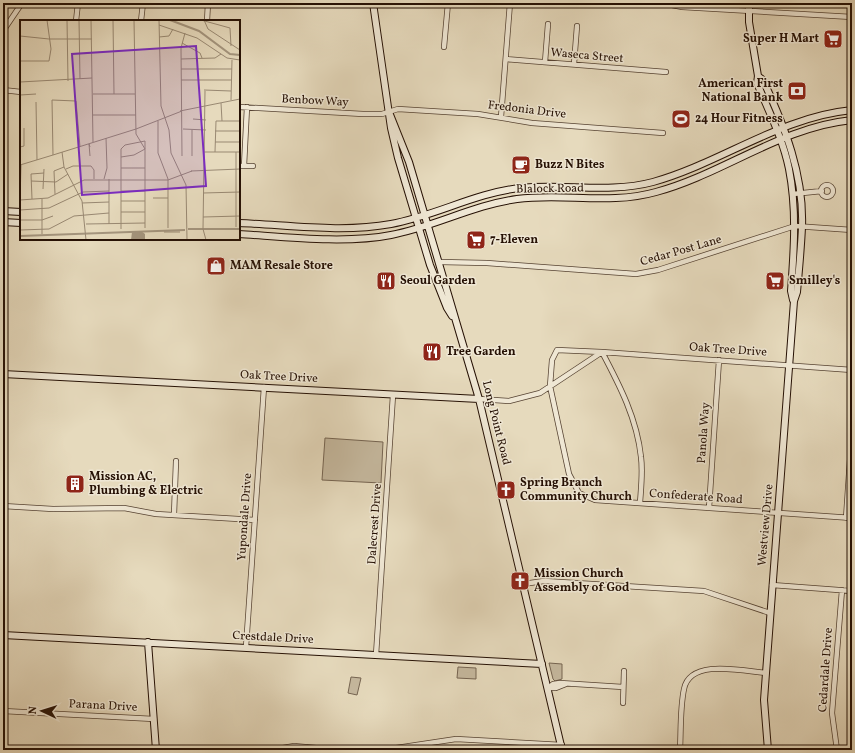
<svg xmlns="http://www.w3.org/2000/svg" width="855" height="753" font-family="Vollkorn,serif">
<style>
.green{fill:#c5b89e;stroke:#756451}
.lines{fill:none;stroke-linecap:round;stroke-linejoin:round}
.street-casing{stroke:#554232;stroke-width:6}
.secondary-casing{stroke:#251004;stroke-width:8}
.street{stroke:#efe7d4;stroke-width:4.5}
.secondary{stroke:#efe7d4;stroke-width:6}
.labels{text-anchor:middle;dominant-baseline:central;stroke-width:3;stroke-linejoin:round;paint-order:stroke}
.poi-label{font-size:12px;font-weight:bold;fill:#251004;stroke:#efe7d4;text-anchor:start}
.street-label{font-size:12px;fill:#251004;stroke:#efe7d4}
.inset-river{fill:none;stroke:#a4957e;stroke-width:2}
.inset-road{fill:none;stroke:#998973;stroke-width:1}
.view{fill:#7b2cbf;fill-opacity:0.15;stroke:#7b2cbf;stroke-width:2}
.inset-edge{fill:none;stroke:#251004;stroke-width:2}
</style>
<rect width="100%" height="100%" fill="#e6dabd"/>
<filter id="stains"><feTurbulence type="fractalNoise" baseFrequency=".005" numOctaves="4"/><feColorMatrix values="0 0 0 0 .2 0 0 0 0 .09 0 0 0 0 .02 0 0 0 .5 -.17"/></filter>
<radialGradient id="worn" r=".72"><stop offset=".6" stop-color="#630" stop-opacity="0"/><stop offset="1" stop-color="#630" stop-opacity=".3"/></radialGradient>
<path class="green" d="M325,438L383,442L381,483L322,480Z
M549,663L562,664V679L555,681L553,679Z
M458,667L476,668V679L457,678Z
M351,677L361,678L357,695L348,693Z"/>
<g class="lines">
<g class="street-casing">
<path id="street" d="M662,3L682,7L852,17
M76,21L78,3
M141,21L143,3
M207,21L208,3
M3,31L22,3
M444,47L448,3
M506,59L666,72
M545,62L548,24
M574,64L577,26
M3,90L21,92
M239,107L363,114H382L398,109L478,114L532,123L663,133
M501,117L510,3
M239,166H244L247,107
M244,166H253
M821 191a6 6 0 1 1 12 0a6 6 0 1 1-12 0Z
M793,194L822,191
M440,262L487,263L636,274L658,270L795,226L852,230
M479,399L509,401L540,393L602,352L852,370
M640,503C641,488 643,472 641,457C637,419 620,386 602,352L557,350L552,360L550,386L569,474L579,493L595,500L852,518
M3,506L53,509L124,508L156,514L255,520
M709,508L719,360
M174,515L176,461
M846,518L852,430
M523,584L544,581L704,591L770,613
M772,585L852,591
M246,647L264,387
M376,655L393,395
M566,684L556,688H548L553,684L560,683L623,687
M623,703L624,671
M3,711L154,719
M281,750L283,748L294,746L338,750
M348,750H383L456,739L562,745
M680,750C681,730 680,708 684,689C690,658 743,671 766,673
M837,750L832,713L842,590"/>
</g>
<g class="secondary-casing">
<path id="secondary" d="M373,3L391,128L398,158L430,265L447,308L452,316
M749,3V22L758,76L757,83C769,112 783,139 789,169C797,210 794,250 791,291L793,300
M758,76L763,80C785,127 804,175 802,227C801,249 799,270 797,292L794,301L766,673L764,700L768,750
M389,112L409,162L479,399L562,750
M3,211L21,212
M3,222L21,223
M239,223C289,225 342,233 391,224C435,216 475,193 520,188C564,183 608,194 653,182C721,163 780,117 852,110
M239,234C286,237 345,244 391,235C434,227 473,205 517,199C563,193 610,205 656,192C723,174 781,127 852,120
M3,374L479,399
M3,635L542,664
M148,642L156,750"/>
</g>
<use href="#street" class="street"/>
<use href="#secondary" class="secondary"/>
</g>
<defs>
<g id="supermarket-square" transform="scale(1)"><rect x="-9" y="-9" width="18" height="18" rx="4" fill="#8f2418" stroke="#efe7d4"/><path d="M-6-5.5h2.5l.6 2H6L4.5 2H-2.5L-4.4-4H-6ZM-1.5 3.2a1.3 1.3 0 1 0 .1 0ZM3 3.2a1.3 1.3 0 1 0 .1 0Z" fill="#fff"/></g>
<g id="bank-square" transform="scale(1)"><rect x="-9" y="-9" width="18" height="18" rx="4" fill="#8f2418" stroke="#efe7d4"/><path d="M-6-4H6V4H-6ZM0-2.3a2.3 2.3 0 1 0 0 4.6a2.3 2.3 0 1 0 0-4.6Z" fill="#fff"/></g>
<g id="stadium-square" transform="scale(1)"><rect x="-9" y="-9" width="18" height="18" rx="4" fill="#8f2418" stroke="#efe7d4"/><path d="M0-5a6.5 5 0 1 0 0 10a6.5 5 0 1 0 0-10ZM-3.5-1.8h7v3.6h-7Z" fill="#fff"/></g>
<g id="cafe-square" transform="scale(1)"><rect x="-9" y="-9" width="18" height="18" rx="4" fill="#8f2418" stroke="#efe7d4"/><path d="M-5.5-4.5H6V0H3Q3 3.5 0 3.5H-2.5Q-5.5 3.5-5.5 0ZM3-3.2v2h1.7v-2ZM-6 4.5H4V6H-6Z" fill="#fff"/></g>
<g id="shop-square" transform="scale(1)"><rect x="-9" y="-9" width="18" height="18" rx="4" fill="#8f2418" stroke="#efe7d4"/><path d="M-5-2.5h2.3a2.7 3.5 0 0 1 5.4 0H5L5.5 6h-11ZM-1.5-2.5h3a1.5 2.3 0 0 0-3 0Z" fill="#fff"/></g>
<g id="restaurant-square" transform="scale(1)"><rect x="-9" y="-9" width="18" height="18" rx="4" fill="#8f2418" stroke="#efe7d4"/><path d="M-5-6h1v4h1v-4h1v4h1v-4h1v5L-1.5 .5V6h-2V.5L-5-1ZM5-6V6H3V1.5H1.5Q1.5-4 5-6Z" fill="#fff"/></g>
<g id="building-square" transform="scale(1)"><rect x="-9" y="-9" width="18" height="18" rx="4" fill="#8f2418" stroke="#efe7d4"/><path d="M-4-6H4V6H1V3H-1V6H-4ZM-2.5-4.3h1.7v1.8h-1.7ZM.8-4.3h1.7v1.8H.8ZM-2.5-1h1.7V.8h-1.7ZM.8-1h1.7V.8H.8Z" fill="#fff"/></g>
<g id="church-square" transform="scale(1)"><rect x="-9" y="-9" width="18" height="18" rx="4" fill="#8f2418" stroke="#efe7d4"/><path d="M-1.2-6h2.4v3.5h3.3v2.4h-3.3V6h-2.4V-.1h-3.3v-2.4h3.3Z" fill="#fff"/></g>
</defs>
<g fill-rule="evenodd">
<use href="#supermarket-square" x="833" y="39"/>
<use href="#bank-square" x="797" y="91"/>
<use href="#stadium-square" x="681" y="119"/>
<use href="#cafe-square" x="521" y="165"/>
<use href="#supermarket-square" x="476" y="240"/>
<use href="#shop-square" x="216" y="266"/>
<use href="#restaurant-square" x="386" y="281"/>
<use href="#supermarket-square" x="775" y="281"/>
<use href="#restaurant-square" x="432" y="352"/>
<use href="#building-square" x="75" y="484"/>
<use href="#church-square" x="506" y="490"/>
<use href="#church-square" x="520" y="581"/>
</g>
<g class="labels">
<g class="poi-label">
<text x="819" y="39" text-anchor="end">Super H Mart</text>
<text x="783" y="84" text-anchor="end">American First<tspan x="783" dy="14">National Bank</tspan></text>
<text x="695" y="119">24 Hour Fitness</text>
<text x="535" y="165">Buzz N Bites</text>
<text x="490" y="240">7-Eleven</text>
<text x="230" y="266">MAM Resale Store</text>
<text x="400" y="281">Seoul Garden</text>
<text x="789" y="281">Smilley's</text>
<text x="446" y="352">Tree Garden</text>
<text x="89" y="477">Mission AC,<tspan x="89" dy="14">Plumbing &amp; Electric</tspan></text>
<text x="520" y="483">Spring Branch<tspan x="520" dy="14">Community Church</tspan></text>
<text x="534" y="574">Mission Church<tspan x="534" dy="14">Assembly of God</tspan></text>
</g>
<g class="street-label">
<text transform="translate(587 56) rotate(5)">Waseca Street</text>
<text transform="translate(315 101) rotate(3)">Benbow Way</text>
<text transform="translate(527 110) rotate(7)">Fredonia Drive</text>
<text transform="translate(550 189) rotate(-1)">Blalock Road</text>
<text transform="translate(681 251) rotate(-16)">Cedar Post Lane</text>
<text transform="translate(728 350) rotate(4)">Oak Tree Drive</text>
<text transform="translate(279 377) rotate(3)">Oak Tree Drive</text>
<text transform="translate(496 423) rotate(76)">Long Point Road</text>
<text transform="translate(704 433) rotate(-86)">Panola Way</text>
<text transform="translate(696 497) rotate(4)">Confederate Road</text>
<text transform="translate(245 517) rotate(-86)">Yupondale Drive</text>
<text transform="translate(375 524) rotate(-86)">Dalecrest Drive</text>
<text transform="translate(766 525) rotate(-85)">Westview Drive</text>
<text transform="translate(273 638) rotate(3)">Crestdale Drive</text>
<text transform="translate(826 670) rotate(-86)">Cedardale Drive</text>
<text transform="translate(103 706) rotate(3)">Parana Drive</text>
</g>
</g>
<g transform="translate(20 20)">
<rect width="220" height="220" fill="#e6dabd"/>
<path d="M121,211L125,214V220H111L112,212Z" fill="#a4957e"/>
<path class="inset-river" d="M150,0L179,11L210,34L220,35M168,209H220M0,216L165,210"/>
<path class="inset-road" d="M47,0L48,61M59,0L60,59M71,0L73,122M93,0L94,74M114,0L116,114L125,129V208M139,0L141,86L149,110L151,133L166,165L167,220M181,0L210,8L211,26M184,0L188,9L220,30M139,5L177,18L207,38L220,40M0,16L29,19H72M139,17L149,16L153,9M162,23L180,33L182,38M161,39L195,38L201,34M0,41H29L31,29L27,0M161,49H212M161,60H212M0,62L72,58M184,70L211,71M185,71L183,209L186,220M73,74H115M0,75L16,74M211,80L212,40M16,82L17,140M201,83L202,101M160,91L220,79M73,95H116M173,99L186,100M138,101V133L148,159V208M163,109L186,110M195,111H220M195,122H220M0,127L4,126V108M70,127L69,124L70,136M42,132L44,147L62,181L66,220M184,132H220M195,132L196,101H220M216,132V207M33,135L32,80L56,81L60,127M33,135L116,109L162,91M162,136L161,28L165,13M172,136V110M0,145L33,135M101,148H125M46,149L53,146H71L74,150V159M171,151L220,149M84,159L87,148L86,118M11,161L36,162L48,154M23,169L24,149M101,171H125M183,173L220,172M35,174L34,151L44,147M133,178H148M12,179L11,154L24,153M22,179V214M0,180L1,145M0,180L28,178L64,160H148L172,151M101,181H125M62,183L89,182M0,190L29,188L63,172L89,171M101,192H125M183,197L220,196M0,200H22L33,196M66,204L125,203M89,204V159M101,209V129L105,125L125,121V129L114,135L101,137M0,210L29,209L54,196L89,193M144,212H160"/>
<path class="view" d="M176,26L186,166L62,175L52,34Z"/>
<rect width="220" height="220" class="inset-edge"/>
</g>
<rect width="855" height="753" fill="none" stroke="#e6dabd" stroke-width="16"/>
<rect x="4" y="4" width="847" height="745" fill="none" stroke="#251004" stroke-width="2"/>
<rect x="8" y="8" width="839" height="737" fill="none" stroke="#251004"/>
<g transform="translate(42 711) rotate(274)" stroke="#efe7d4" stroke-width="3" paint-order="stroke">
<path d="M0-3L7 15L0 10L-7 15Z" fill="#251004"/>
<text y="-6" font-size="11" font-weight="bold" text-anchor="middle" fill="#251004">N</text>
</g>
<rect width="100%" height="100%" filter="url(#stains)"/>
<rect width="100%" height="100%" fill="url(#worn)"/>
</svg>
